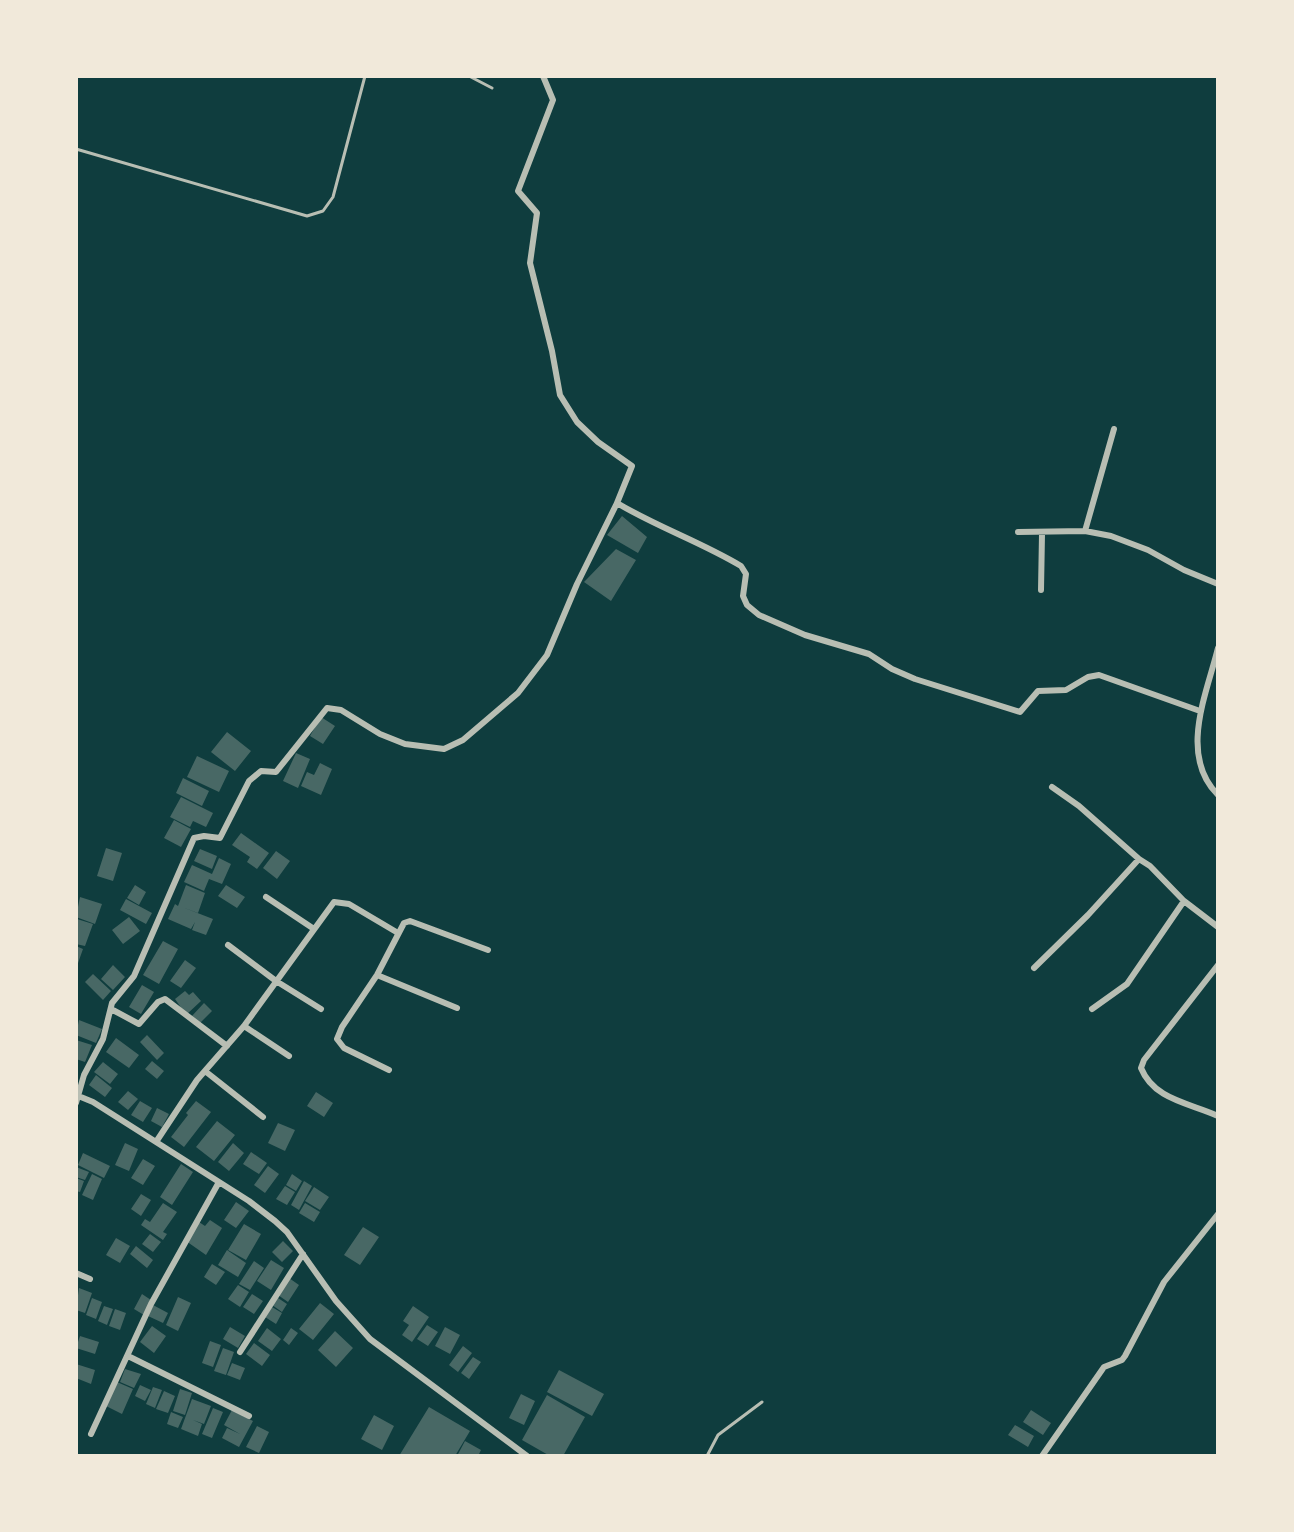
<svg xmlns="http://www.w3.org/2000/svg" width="1294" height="1532" font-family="Signika,sans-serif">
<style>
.building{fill:#486865}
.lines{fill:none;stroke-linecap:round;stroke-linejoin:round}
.service{stroke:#b8beb3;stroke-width:3}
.minor{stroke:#b8beb3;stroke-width:6}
</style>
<rect width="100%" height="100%" fill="#0f3d3e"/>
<path class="building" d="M622,516L647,537L638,553L607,535Z
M616,549L636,560L611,601L584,582Z
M321,717L335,726L323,744L310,736Z
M227,732L251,751L235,771L211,752Z
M296,753L310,759L298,788L283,781Z
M197,756L229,771L219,792L187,777Z
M320,763L332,769L321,795L301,786L307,772L314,775Z
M183,778L209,791L202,806L176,793Z
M181,797L213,813L206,827L193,821L190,827L170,817Z
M174,820L191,829L181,847L164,838Z
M241,833L269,853L257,869L247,862L250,857L232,845Z
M106,848L122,853L113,881L97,876Z
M200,849L217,856L212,869L194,861Z
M276,851L290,861L277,879L263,868Z
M219,858L231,864L222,884L209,879L204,891L184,882L192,865L212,874Z
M135,885L146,892L139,905L127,898Z
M186,885L205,893L198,913L182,907L213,919L206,935L192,930L195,922L191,929L168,919L175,904L178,906Z
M226,885L245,897L237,908L218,896Z
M80,897L102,904L95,924L76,917Z
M126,899L152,913L146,924L120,910Z
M129,917L140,931L123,944L112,930Z
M77,919L93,924L85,946L76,944Z
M163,941L178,949L159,984L143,975Z
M76,946L83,949L77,966H76Z
M185,960L196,968L181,988L170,981Z
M113,965L125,977L113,990L101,979Z
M93,974L111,991L103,1000L85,982Z
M142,985L154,992L141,1014L129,1007Z
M185,991L189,995L193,992L201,1001L186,1015L175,999Z
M204,1003L212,1011L198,1025L191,1017Z
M79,1020L102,1029L96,1043L76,1035Z
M147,1035L164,1053L157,1060L140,1042Z
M116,1038L139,1055L129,1068L106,1052Z
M76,1040L92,1045L85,1062L76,1059Z
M152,1061L164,1071L157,1079L145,1069Z
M103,1062L118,1074L110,1084L94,1072Z
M96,1075L112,1088L105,1097L89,1085Z
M128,1091L138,1099L128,1110L118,1102Z
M316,1092L333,1103L324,1117L307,1106Z
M140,1101L152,1108L143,1122L131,1115Z
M196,1101L211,1112L184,1147L171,1137L188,1115L186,1113Z
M157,1108L169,1114L162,1127L151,1121Z
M217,1121L235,1135L214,1161L196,1147Z
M278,1123L295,1130L285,1151L268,1143Z
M125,1143L138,1149L129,1171L115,1165Z
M233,1143L244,1153L229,1171L218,1162Z
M251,1152L267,1163L259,1174L243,1164Z
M83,1153L110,1166L104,1178L78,1165Z
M143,1159L155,1166L143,1185L131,1178Z
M181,1164L193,1172L172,1205L160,1197Z
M268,1166L279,1174L265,1193L254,1185Z
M76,1167L89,1172L85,1180L76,1177Z
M92,1174L102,1179L93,1200L82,1195Z
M292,1174L302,1181L296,1191L286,1185Z
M76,1178L84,1181L80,1192L76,1191Z
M304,1181L312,1186L299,1210L291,1205Z
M285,1186L295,1192L287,1205L276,1199Z
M314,1187L329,1197L320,1210L305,1201Z
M141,1194L151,1200L141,1216L131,1209Z
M236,1202L249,1211L236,1228L224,1220Z
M163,1203L177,1212L163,1232L167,1234L163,1240L141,1225L145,1219L150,1222Z
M305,1203L320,1212L314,1222L299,1213Z
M210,1220L222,1228L206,1255L186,1241L199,1222L205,1226Z
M244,1224L261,1234L246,1260L228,1250Z
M363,1227L379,1237L360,1265L344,1255Z
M150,1234L161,1242L153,1252L142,1244Z
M116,1238L130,1246L120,1263L106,1255Z
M283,1241L293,1251L282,1262L272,1252Z
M136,1246L153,1260L147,1268L130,1254Z
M227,1250L246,1263L238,1277L218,1265Z
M271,1260L284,1268L271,1290L257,1281Z
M254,1261L264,1268L250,1290L239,1284Z
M212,1264L225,1272L216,1285L204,1277Z
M289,1278L299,1285L288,1302L278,1295Z
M238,1285L249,1292L240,1307L228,1299Z
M79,1288L92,1293L85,1313L76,1310Z
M142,1294L151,1300L144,1315L134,1309Z
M252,1294L263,1301L254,1314L243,1307Z
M178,1297L191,1303L178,1331L166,1325Z
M92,1298L102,1302L96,1319L86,1315Z
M278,1298L287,1304L282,1312L272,1305Z
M320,1303L334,1314L313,1340L299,1329Z
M153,1305L168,1313L163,1323L148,1316Z
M104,1306L113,1309L107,1325L98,1321Z
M413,1306L429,1317L412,1342L402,1335L409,1325L403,1321Z
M272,1307L282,1313L276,1324L265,1317Z
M115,1309L126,1313L120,1330L109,1326Z
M427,1325L438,1332L428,1346L417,1339Z
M152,1326L166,1336L154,1353L140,1342Z
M230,1327L245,1336L238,1348L223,1339Z
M445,1327L460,1335L450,1354L435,1346Z
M267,1328L281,1339L272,1351L258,1341Z
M291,1328L298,1333L289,1345L283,1340Z
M335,1331L353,1348L336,1367L318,1350Z
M80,1336L99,1342L95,1354L76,1348Z
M210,1341L221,1345L213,1367L202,1363Z
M254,1343L270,1355L262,1366L246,1354Z
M463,1346L472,1353L458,1372L449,1365Z
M223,1348L234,1352L226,1375L214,1371Z
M473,1357L481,1362L469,1379L461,1373Z
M232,1363L245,1368L240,1380L227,1375Z
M76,1364L95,1370L91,1384L76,1378Z
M125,1369L141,1374L134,1388L120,1382Z
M559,1370L604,1394L592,1416L547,1392Z
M117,1382L133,1389L122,1414L106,1406Z
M140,1385L151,1390L145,1401L135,1396Z
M153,1387L162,1390L155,1408L146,1404Z
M180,1389L192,1393L185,1415L173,1411Z
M164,1391L175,1396L168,1413L156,1409Z
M521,1394L535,1401L524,1425L509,1418Z
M547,1395L585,1417L563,1456H550L522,1440Z
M192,1399L211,1406L204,1424L193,1420L202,1424L198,1436L181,1429Z
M429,1407L470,1431L455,1456H399Z
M213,1408L223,1412L212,1438L202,1434Z
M232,1410L253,1421L239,1447L222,1438L227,1428L240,1434L224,1425Z
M1031,1410L1051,1423L1043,1435L1023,1422Z
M171,1412L183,1417L178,1428L167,1424Z
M374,1415L394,1426L382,1450L361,1439Z
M1015,1425L1034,1436L1028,1447L1008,1435Z
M257,1426L269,1432L259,1453L246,1447Z
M465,1441L481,1450L478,1456H457Z"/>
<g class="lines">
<path class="service" d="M469,76L492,88
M76,149L307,216L323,211L333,197L365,76
M707,1456L718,1435L762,1402"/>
<path class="minor" d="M543,76L553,100L518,191L537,213L530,263L552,351L560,395L577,422L598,442L632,466L617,503C657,527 701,542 741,566L746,574L743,596L747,605L759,615L805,635L869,654L892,669L915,679L1020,712L1038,691L1066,690L1088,677L1099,675L1200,711
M1085,531L1114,429
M1018,532L1085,531L1111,536L1148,550L1184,570L1218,584
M1041,590L1042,534
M1218,648C1207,693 1178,755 1218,795
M1052,787L1079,806L1139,859
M266,897L314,929
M228,945L276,981L321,1009
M1218,965L1144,1060L1141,1068C1154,1100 1190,1103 1218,1116
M1034,968L1088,915L1139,859L1150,866L1184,901L1218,927
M377,975L457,1008
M111,1009L139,1024L158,1002L165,999L227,1046
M1092,1009L1127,984L1184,901
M244,1026L289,1056
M389,1070L344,1048L337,1039L342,1027L377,975L404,923L410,921L488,950
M205,1071L263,1117
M76,1095L93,1102L249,1201L275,1221L287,1232L336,1301L370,1339L527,1456
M76,1103L84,1075L103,1039L112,1003L134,976L194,838L204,836L220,838L249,781L261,771L276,772L327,708L341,710L380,734L405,744L444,749L463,740L518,693L547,655L577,584L617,503
M156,1142L197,1080L244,1026L334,902L349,904L398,933
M76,1273L90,1279
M240,1352L303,1254
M128,1356L249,1416
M91,1434L151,1304L219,1182
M1042,1456L1104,1367L1122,1360L1125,1356L1164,1282L1218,1214"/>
</g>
<rect width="1294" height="1532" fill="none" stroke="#f1e9da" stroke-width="156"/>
</svg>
